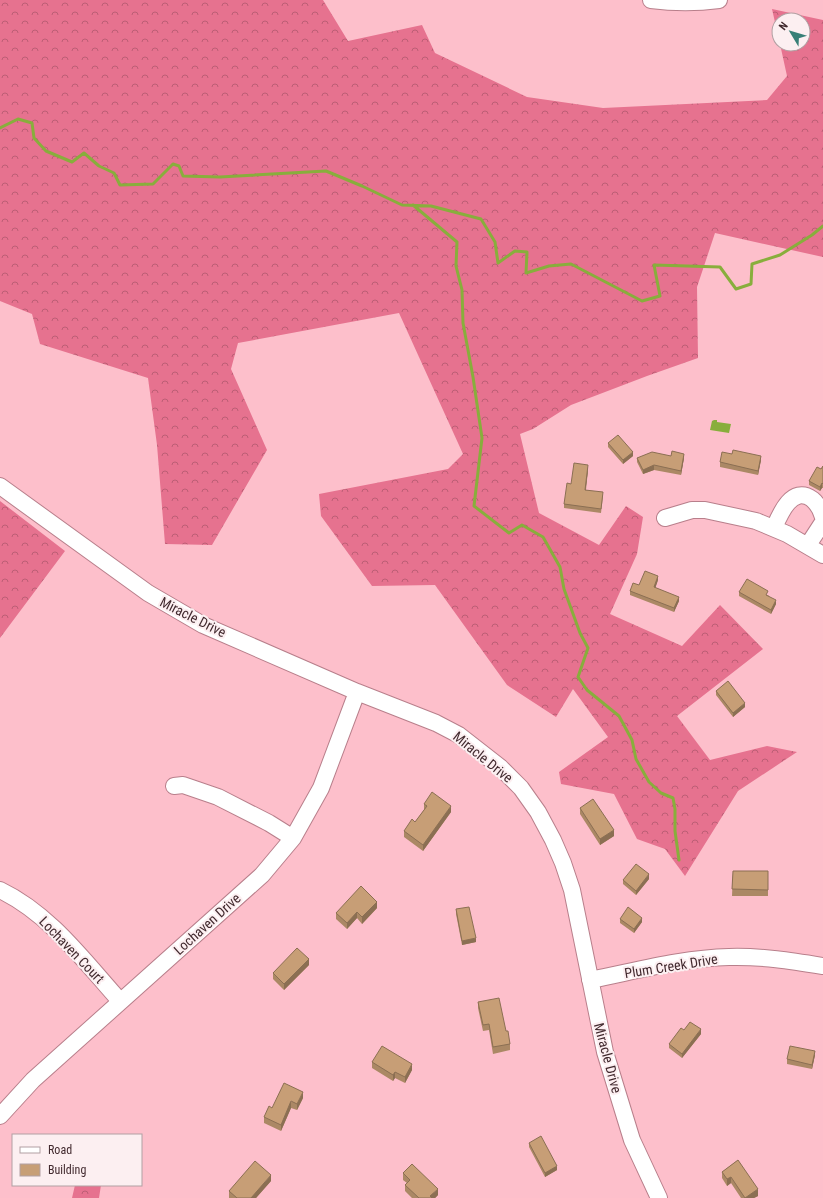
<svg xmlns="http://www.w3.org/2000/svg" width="823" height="1198" font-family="'Roboto Condensed',sans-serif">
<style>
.forest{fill:url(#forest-crowns)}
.water{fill:#88ae3c}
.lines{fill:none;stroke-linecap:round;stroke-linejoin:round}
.stream{stroke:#88ae3c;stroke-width:3}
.minor-casing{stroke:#b87f8b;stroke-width:18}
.minor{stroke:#fff;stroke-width:16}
.wall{fill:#ab8865}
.shaded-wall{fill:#8b6f53}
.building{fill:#c79e76;stroke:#8b6f53}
.labels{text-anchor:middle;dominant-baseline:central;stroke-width:4;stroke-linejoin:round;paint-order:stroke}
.street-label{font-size:14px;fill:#41292e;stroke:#fceff1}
</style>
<defs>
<pattern id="forest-crowns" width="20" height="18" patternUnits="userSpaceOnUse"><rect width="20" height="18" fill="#e6728f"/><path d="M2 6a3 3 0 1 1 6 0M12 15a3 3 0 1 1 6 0" fill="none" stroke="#bc5e75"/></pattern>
</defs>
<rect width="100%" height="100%" fill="#fdbfcb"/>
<path class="forest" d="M0,0H323L348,41L422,25L435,53L527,97L603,108L767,100L787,76L780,44H803V20H779V40L772,9L823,20V257L715,233L697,287L698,358L647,376L571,405L533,429L520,434L539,513L599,545L626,506L643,517L637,554L610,614L682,646L720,605L763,649L677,716L710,760L767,746L797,752L738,791L685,876L665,849L637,839L614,794L561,784L559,772L608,737L573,689L556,717L507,685L435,585L372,586L321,516L319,494L448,469L463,454L399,313L238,343L231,369L267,450L212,545L165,544L157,445L148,378L40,344L32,314L0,301Z
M0,501L65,551L0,638Z
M75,1185H101L99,1198H72Z"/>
<path class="water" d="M714,420H717V422L731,424L729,433L710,430L712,421Z"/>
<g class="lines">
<path class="stream" d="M0,128L18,119L32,123L34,138L46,151L72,162L84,153L99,166L114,173L120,185L153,184L173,164L179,166L183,176L220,177L326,171L362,186L402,205L431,206L481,219L495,242L498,263L515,251L527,252L526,273L549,266L571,264L642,301L660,296L654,265L720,267L736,289L751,284L752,264L780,255L812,235L823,226
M413,205L457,242L456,266L462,290L463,323L473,377L482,438L474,506L509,533L522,525L543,537L560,567L564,589L580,633L588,648L578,677L587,690L619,716L632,740L636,759L649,782L661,793L673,798L675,809V831L679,860"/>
<g class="minor-casing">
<path id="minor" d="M651,0C674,3 697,3 719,0
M0,486L148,593L203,625L357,692L436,723L459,735L500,767L521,788L538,812L553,840L563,863L572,890L605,1052L632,1140L659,1198
M665,518L692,510H705L756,521L787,534L823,555
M774,528C780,514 792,485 812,499C818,504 821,510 823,517
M808,545L823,522
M174,786L183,785L218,797L269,823L293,838
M0,890C50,914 84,961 120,1001
M590,980C636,971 682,958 729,957C761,956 792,961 823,966
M0,1116L33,1080L262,875L293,838L321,788L357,692"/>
</g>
<use href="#minor" class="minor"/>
</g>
<path class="wall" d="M608,443L633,456L623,464L608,447Z
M732,454L761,460L758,475L720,467V462Z
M671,456L684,458L681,475L654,470L643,474L637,462V458Z
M823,466V488H822L820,491L809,485V481L821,469Z
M588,470L586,490L603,496L601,513L564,508V504L571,484Z
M658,580L655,588L679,601L674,612L630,595V591L639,585Z
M739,592L768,595L776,604L771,614L739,596Z
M716,691L745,707L733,717L716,695Z
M424,804L451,812L423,851L404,837V831L415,822L424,810Z
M580,808L614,836L600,845L580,814Z
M733,871H768V896H732Z
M649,879L636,895L623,884V880Z
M377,908L362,924L357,918L347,929L336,919V913Z
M456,909L476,942L462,945L456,914Z
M620,919L642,922L634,933L620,923Z
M309,965L284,990L273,979V973Z
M478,1002L506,1031L510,1044V1050L493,1054L489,1030L483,1031L478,1008Z
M684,1030L701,1034L682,1058L669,1048V1044Z
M815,1055L812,1069L787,1064V1059Z
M372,1062L412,1070L405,1083L395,1078L393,1081L372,1068Z
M303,1098L297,1110L291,1108L281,1131L264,1123V1117L272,1108Z
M529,1143L557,1170L545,1177L529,1147Z
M738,1160L758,1196L754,1198H741L731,1183L727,1186L722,1178V1172Z
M403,1173L438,1195L435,1198H412L405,1191V1185L407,1183L403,1180Z
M271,1181L256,1198H229V1191Z"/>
<path class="shaded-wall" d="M633,452V456L623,464V460Z
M684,454V458L681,475V471Z
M761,456V460L758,475V471Z
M588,465V470L585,494V490Z
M654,465V470L643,474V470Z
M822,483V488L820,491V487Z
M658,576V580L654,592V587Z
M679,597V601L674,612V608Z
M776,600V604L771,614V610Z
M745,703V707L733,717V713Z
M451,806V812L423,851V845Z
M614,830V836L600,845V839Z
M649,874V879L636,895V891Z
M377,902V908L362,924V917Z
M357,912V918L347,929V923Z
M642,918V922L634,933V929Z
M476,938V942L462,945V941Z
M309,959V965L284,990V984Z
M701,1029V1034L682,1058V1054Z
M815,1051V1055L812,1069V1065Z
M412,1064V1070L405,1083V1077Z
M395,1072V1078L393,1081V1075Z
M303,1092V1098L297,1110V1104Z
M291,1101V1108L281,1131V1125Z
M557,1166V1170L545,1177V1173Z
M271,1175V1181L256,1198H251Z
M731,1177V1183L727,1186V1179Z
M438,1189V1195L435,1198H430V1196Z
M758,1189V1196L754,1198H745Z"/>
<path class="building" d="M618,435L633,452L623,460L608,443Z
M733,450L761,456L758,471L720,462L722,452L732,454Z
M672,451L684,454L681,471L654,465L643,470L637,458L652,452L671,456Z
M574,463L588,465L585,490L603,492L601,509L564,504L567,483L571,484Z
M823,466V484L822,483L820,487L809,481L817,467L821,469Z
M645,571L658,576L654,587L679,597L674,608L630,591L633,583L639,585Z
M747,579L768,591L766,595L776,600L771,610L739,592Z
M728,681L745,703L733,713L716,691Z
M432,792L451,806L423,845L404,831L412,819L415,822L427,806L424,804Z
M593,799L614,830L600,839L580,808Z
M636,864L649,874L636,891L623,880Z
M733,871H768V890L732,889Z
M361,886L377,902L362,917L357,912L347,923L336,913Z
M469,907L476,938L462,941L456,909Z
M628,907L642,918L634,929L620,919Z
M297,948L309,959L284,984L273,973Z
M499,998L506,1031H508L510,1044L493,1047L489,1024L483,1025L478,1002Z
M690,1022L701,1029L682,1054L669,1044L681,1028L684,1030Z
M382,1046L412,1064L405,1077L395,1072L393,1075L372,1062Z
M790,1046L815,1051L812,1065L787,1059Z
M284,1083L303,1092L297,1104L291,1101L281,1125L264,1117L269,1106L272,1108Z
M541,1136L557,1166L545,1173L529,1143Z
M738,1160L758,1189L745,1198L731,1177L727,1179L722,1172Z
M255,1161L271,1175L251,1198H237L229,1191Z
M412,1164L438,1189L430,1196L432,1198H419L405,1185L410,1180L403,1173Z"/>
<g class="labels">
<g class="street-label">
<text transform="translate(193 617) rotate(27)">Miracle Drive</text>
<text transform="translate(483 757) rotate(39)">Miracle Drive</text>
<text transform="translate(207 924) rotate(-42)">Lochaven Drive</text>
<text transform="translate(72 950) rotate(46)">Lochaven Court</text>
<text transform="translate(671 966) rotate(-9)">Plum Creek Drive</text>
<text transform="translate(608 1058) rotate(75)">Miracle Drive</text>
</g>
</g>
<rect x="12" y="1134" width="130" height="52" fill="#fceff1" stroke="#b1a0a3"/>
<rect x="20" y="1147" width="20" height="6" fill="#ffffff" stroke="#b1a0a3"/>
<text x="48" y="1154" font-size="12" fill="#41292e">Road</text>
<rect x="20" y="1164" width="20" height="12" fill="#c79e76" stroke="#b1a0a3"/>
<text x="48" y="1174" font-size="12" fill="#41292e">Building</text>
<g transform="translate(791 32) rotate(308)"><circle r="19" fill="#fceff1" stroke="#b1a0a3"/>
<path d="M0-3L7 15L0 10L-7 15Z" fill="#387f77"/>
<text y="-6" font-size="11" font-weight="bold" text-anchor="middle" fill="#41292e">N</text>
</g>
</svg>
